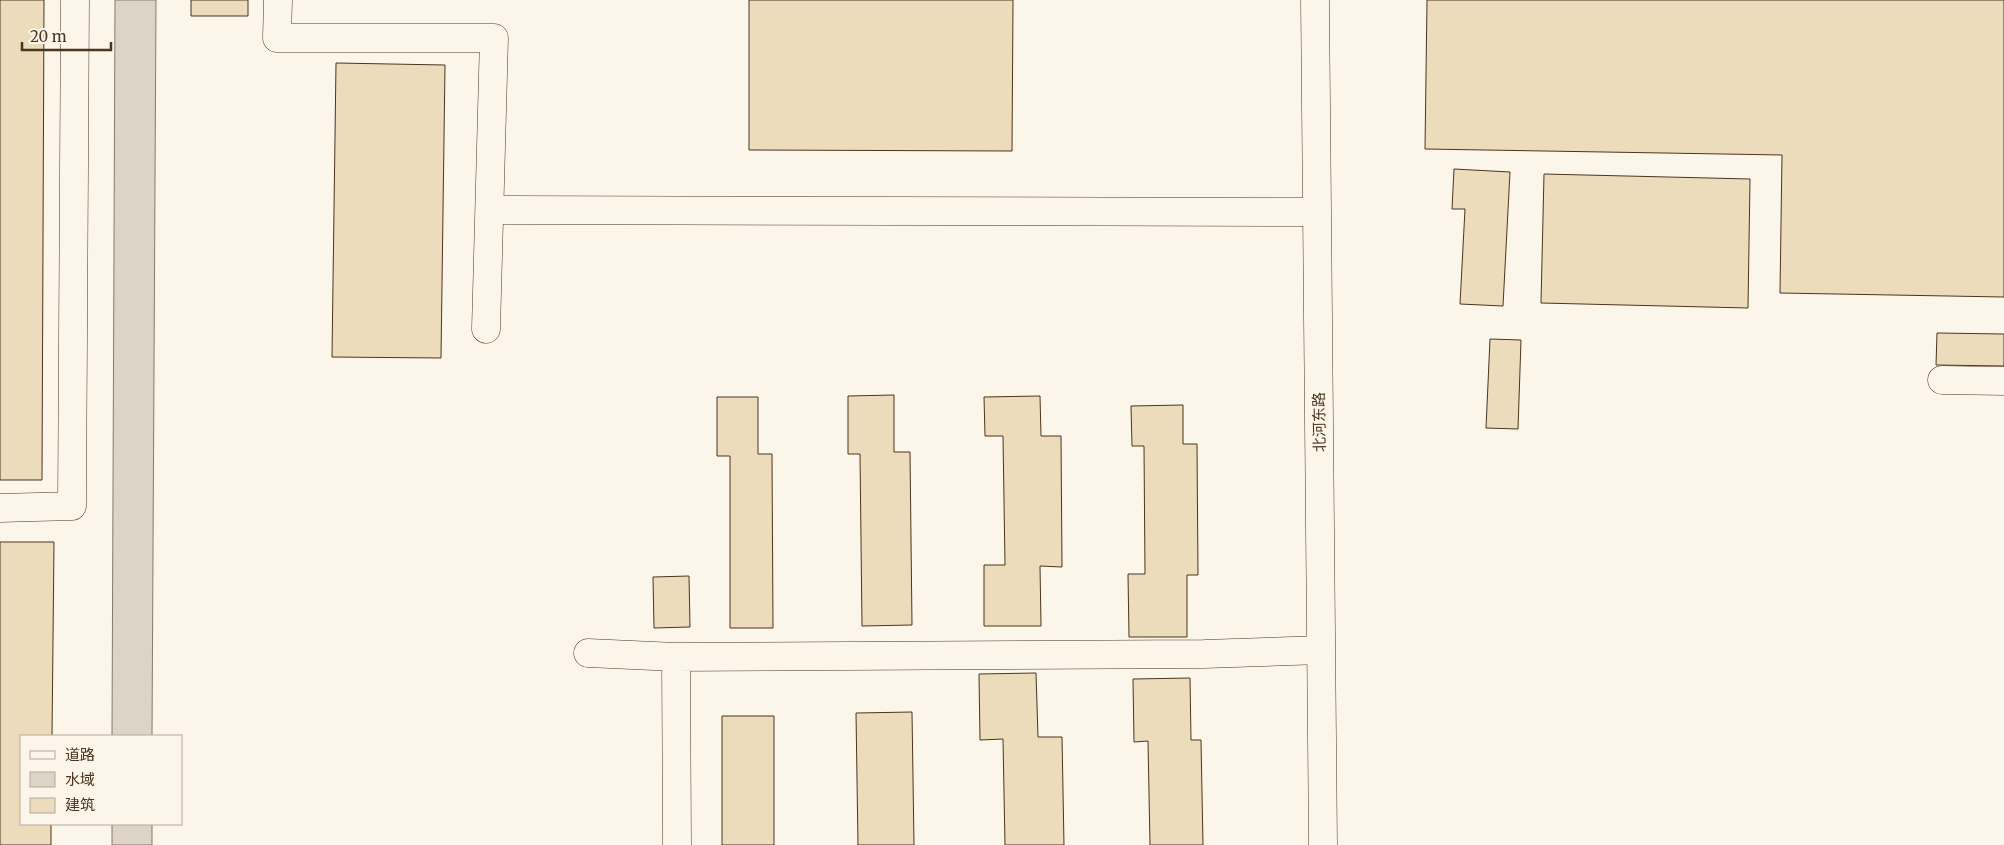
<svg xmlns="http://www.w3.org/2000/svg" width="2004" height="845" font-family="Merriweather,'Noto Sans SC',serif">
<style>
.water{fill:#dcd4c6;stroke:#887966}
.building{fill:#ecdcbc;stroke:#4a3520}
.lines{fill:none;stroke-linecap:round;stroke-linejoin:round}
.minor-casing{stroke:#4a3520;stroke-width:29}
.minor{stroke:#fbf6e9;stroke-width:28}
.labels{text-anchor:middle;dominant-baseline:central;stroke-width:4;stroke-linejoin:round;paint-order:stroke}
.street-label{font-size:15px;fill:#4a3520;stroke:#fbf6e9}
</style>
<rect width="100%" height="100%" fill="#fbf6e9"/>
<path class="water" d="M115,0H156L152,736H112Z
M112,824H152V845H112Z"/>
<path class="building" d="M0,0H44L42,480H0Z
M191,0H248V16H191Z
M749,0H1013L1012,151L749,150Z
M1427,0H2004V297L1780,293L1782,155L1425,149Z
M336,63L445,65L441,358L332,357Z
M1454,169L1510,172L1503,306L1460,304L1465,209H1452Z
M1544,174L1750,179L1748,308L1541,303Z
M1937,333L2004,334V366L1936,365Z
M1490,339L1521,340L1518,429L1486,428Z
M894,395V452H910L912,625L862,626L860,454H848V396Z
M1040,396L1041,436H1061L1062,567L1040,566L1041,626H984V565H1005L1003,436H985L984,397Z
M717,397H758V454H772L773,628H730V456H717Z
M1183,405V444H1197L1198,575H1187V637H1129L1128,574H1145L1144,446H1132L1131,406Z
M0,542H54L52,736H21V824H51V845H0Z
M689,576L690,627L654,628L653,577Z
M1036,673L1038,737H1062L1064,845H1005L1003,739L980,740L979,674Z
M1190,678L1191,740H1201L1203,845H1150L1148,741L1134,742L1133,679Z
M912,712L914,845H858L856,713Z
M722,716H774V845H722Z"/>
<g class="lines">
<g class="minor-casing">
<path id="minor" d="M278,0L277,38H494L486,329
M1315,0L1323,845
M490,210L1317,212
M1942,380L2004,381
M0,508L72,506L75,0
M588,653L676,657L1204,654L1321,650
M676,657L677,845"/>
</g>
<use href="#minor" class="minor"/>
</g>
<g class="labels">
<g class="street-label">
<text transform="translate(1319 422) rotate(-91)">北河东路</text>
</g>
</g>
<rect x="20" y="735" width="162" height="90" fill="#fbf6e9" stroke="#b4a999"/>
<rect x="30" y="751" width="25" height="8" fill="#fbf6e9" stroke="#b4a999"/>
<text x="65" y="760" font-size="15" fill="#4a3520">道路</text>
<rect x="30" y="772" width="25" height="15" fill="#dcd4c6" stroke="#b4a999"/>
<text x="65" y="785" font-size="15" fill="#4a3520">水域</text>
<rect x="30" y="798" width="25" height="15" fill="#ecdcbc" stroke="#b4a999"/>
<text x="65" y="810" font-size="15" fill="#4a3520">建筑</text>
<path d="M22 42v8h89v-8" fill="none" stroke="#4a3520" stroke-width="2.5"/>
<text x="30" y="42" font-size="15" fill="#4a3520" stroke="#fbf6e9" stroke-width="4" paint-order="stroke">20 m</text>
</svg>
